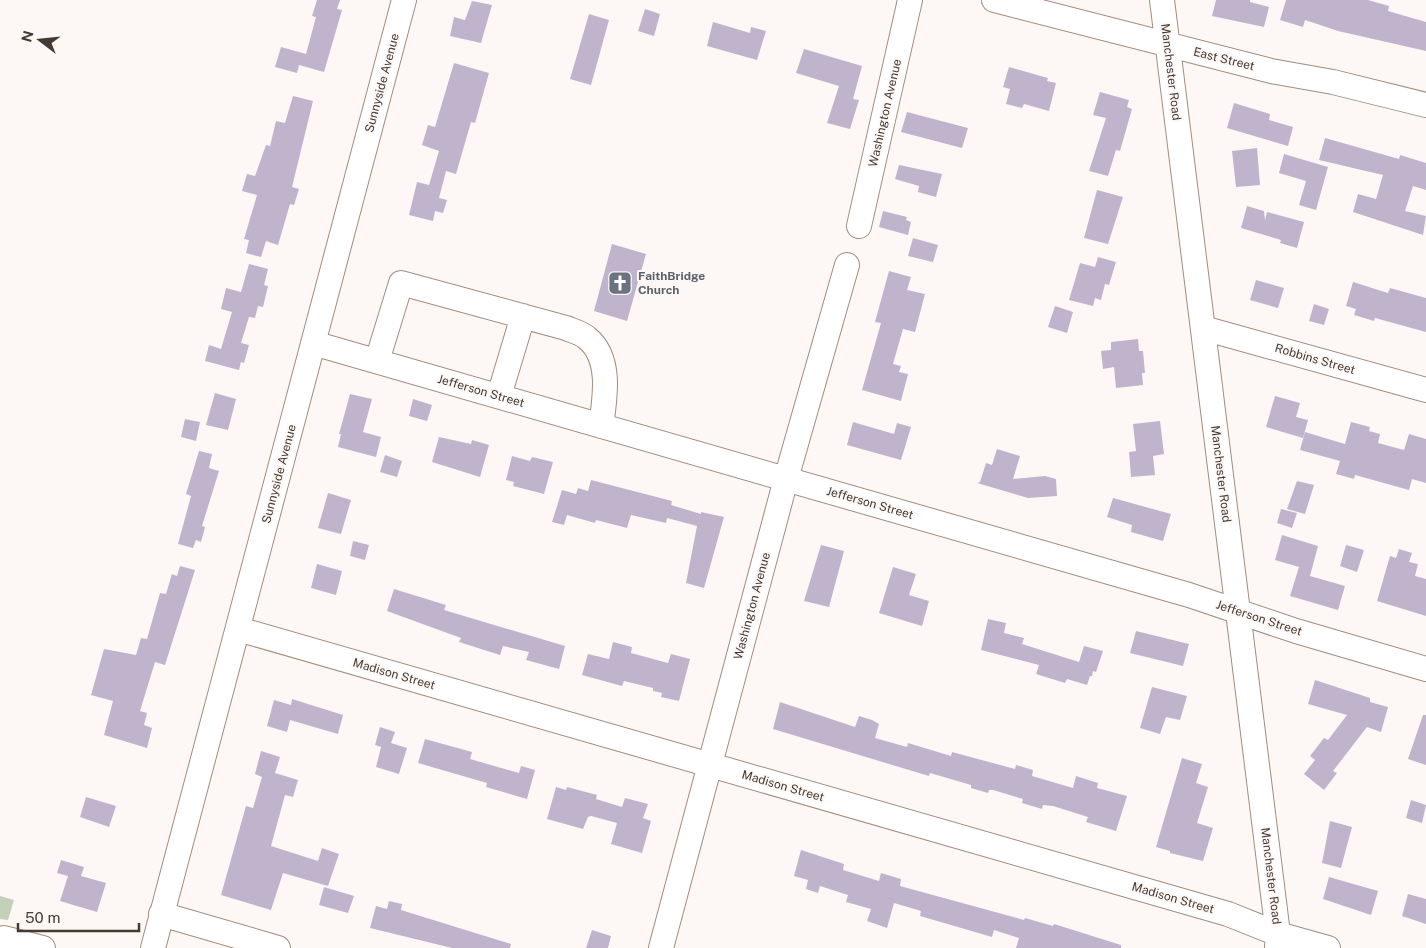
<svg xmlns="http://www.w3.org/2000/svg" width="1426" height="948" font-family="'Public Sans',sans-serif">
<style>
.green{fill:#c4d1b8}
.building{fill:#c0b4cd}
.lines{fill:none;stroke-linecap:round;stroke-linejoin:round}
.minor-casing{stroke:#a38c7b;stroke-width:26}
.minor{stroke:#fff;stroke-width:24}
.labels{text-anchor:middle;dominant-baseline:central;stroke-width:4;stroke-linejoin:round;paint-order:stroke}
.street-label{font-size:12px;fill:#443a33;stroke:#fdf8f5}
.worship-label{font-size:12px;font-weight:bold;fill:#5b616d;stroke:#fdf8f5;text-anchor:start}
</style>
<rect width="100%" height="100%" fill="#fdf8f5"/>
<path class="green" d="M0,896L14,900L8,920L0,919Z"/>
<path class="building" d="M317,0H340L337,9L342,10L324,72L299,65L297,73L275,67L281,47L306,54L316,17L312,16Z
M1216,0H1250V2L1269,7L1264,27L1212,16Z
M1286,0H1368L1389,6L1388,11L1426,22V51L1338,31L1305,20L1303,27L1280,20Z
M472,1L492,5L481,43L450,36L454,17L465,20Z
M645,9L660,14L654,36L638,31Z
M589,14L609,20L591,85L570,79Z
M713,22L750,33L751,27L766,31L757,60L707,46Z
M804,49L862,66L853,99L859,100L850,129L827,123L839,86L796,73Z
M454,63L489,73L475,123L471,122L456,174L446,171L439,198L447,200L443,213L435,211L433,221L409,215L417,182L429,185L439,151L422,145L428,125L435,127Z
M1009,67L1048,78L1047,81L1056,83L1049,111L1024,104L1022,108L1006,104L1010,89L1003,87Z
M1100,92L1129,100L1127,107L1132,109L1120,151L1116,150L1108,176L1089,171L1106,118L1093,115Z
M293,96L313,101L292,187L299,189L294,205L290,204L278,245L266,241L261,257L246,253L249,240L244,239L257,195L242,191L247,174L255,176L266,145L270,146L276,121L285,123Z
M1234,103L1270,114L1269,120L1293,127L1288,146L1227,128Z
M907,112L968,128L962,148L901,132Z
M1325,138L1399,159L1400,155L1426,163V190L1413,186L1405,211L1426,216L1423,235L1353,212L1358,194L1376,199L1383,175L1319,160Z
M1257,148L1260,185L1236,187L1232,151Z
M1284,154L1328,167L1316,210L1299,205L1306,181L1279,173Z
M899,165L942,174L936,197L918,192L919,186L895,179Z
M1097,190L1123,197L1108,244L1084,238Z
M1247,206L1264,211L1265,220L1267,212L1304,222L1297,248L1280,243L1281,240L1241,228Z
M883,211L907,217L906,220L911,222L908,235L879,227Z
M913,238L938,245L933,262L908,256Z
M612,244L646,254L627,321L594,311Z
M1098,257L1116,262L1109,285L1105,284L1101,300L1095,298L1093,306L1069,300L1080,263L1095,267Z
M249,264L268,269L264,285L268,286L263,307L258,306L255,318L249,317L241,343L249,345L244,363L241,362L239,370L205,361L209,345L221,349L232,312L221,309L226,288L241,292Z
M889,271L911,277L907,290L925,294L915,332L903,329L893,364L901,366L899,372L908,374L901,401L862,390L881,323L875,322Z
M1256,280L1284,288L1278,308L1250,300Z
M1353,282L1388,293L1390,288L1426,298V332L1375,318L1374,321L1354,315L1356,309L1346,306Z
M1314,304L1329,309L1324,325L1309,321Z
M1055,306L1073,312L1067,333L1048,327Z
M1138,339L1139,351H1143L1145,373H1142L1143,385L1116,388L1114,367L1103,369L1101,351L1111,350V342Z
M215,393L236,399L228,430L206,425Z
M350,394L372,399L363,432L381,437L376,457L338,447L341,434H339Z
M1275,396L1300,403L1296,417L1308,420L1303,438L1266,427Z
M413,399L432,405L427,421L409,416Z
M185,419L200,422L196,441L181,437Z
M1160,421L1164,454L1153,456L1155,475L1131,477L1129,452L1136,451L1133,424Z
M853,422L894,434L897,423L911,427L901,460L847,445Z
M1351,422L1370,427L1369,431L1380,434L1378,443L1404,450L1409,434L1426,439V483L1412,479L1409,490L1355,475L1354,479L1336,474L1340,461L1300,450L1305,432L1345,444Z
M439,437L471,444L472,440L489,445L480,477L432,462Z
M997,449L1020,456L1013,479L1045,476L1056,479L1057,496L1028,498L977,483L980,482L986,463L992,465Z
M199,451L212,454L209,468L219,471L202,526L205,527L201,542L196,540L193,548L178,544L191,496L186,494Z
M385,455L402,461L397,477L380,472Z
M512,456L530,461L532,457L553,462L544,494L513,486L514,482L506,480Z
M591,480L672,501L671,505L701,514V512L724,517L704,588L686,583L697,526L667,518L666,523L631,515L627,528L596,520L595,523L567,515L564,525L552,522L562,490L576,494L578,488L588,491Z
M1297,481L1314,485L1305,514L1287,509Z
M328,493L351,500L341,534L318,528Z
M1113,498L1171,514L1163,541L1131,532L1132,525L1107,517Z
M1281,509L1297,513L1292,528L1277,523Z
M1282,535L1318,546L1310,576L1345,586L1338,610L1290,596L1299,567L1275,560Z
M353,541L369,545L365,560L350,556Z
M821,545L844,551L829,607L804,601Z
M1346,545L1364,550L1357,572L1340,566Z
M1399,549L1412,553L1409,562L1418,564L1415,576L1426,579V616L1377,601L1390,556L1396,558Z
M317,564L342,571L336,595L311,588Z
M180,566L195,570L165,665L155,662L140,711L147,713L144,725L152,728L147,748L104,735L113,701L91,695L104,649L136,655L141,638L147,639L160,593L166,594L172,574L177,576Z
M893,567L916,574L909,595L929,601L922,626L879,613Z
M394,589L446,605L444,610L565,646L559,669L526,660L529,652L503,646L500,655L459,642L461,638L387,611Z
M988,619L1006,623L1004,633L1024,638L1022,644L1079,662L1084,646L1103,651L1096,672L1093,671L1092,676H1090L1087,685L1067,679L1065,683L1036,674L1039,665L981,650Z
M1136,631L1189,644L1183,666L1130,653Z
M613,642L632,647L631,653L668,663L671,654L690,659L679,701L661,697L662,693L653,691V688L624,681L622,686L582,675L588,654L609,659Z
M1315,680L1370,698V702L1388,707L1381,732L1367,727L1333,771L1337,773L1324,790L1304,774L1315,760L1310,756L1324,738L1328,740L1347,715L1308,704Z
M1152,687L1187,696L1180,720L1166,717L1160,734L1140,728Z
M292,699L343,715L338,734L290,720L287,732L267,726L274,700L291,705Z
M780,702L855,727L859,716L872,720L879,724L875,738L907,747L908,743L951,756L952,752L1015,769L1016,765L1033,770L1032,776L1073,788L1076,776L1098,783L1097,788L1127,796L1116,831L1086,822L1088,817L1053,806L1043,805L1042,809L1022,803L1023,799L993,790H989L988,793L971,788V785L930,773L929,776L773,729Z
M1423,715H1426V765L1408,759Z
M380,727L395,732L391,743L407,748L399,774L376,767L381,747L375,745Z
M425,739L472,752L470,759L519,773L521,766L535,770L527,799L486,787L487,783L418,763Z
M261,751L280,757L275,773L298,780L293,797L285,795L271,846L318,861L322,848L339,854L328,886L283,873L271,910L221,895L246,806L253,808L262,777L255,774Z
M1182,758L1202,764L1196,783L1208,787L1197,823L1213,828L1203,861L1170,853V851L1156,847Z
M556,787L566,790L567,787L597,795L596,799L622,807L625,798L648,804L643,818L651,821L642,853L611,844L617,823L591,816L588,817L583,829L547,819Z
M86,797L116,806L109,827L80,817Z
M1411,800L1426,805L1422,823L1406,818Z
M1330,821L1352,827L1341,868L1322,863Z
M801,850L844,864L843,870L879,881L881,873L901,879L900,886L1024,920L1025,918L1053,926L1054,924L1121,945V948H1016L1019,938L994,930L992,937L951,925L920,916L921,911L894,903L887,928L867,921L871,909L846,902L848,895L820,886L818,893L806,889L808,880L794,876Z
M61,860L84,867L81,876L106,883L97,912L60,901L68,876L57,873Z
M1329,877L1378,891L1371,915L1323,899Z
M324,887L354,896L348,913L319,905Z
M1408,894L1426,899V924L1402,916Z
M389,901L402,904L401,910L511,944L510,948H452L370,928L376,906L387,909Z
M592,930L611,936L608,948H586Z"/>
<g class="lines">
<g class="minor-casing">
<path id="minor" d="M994,0L1271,71L1333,82L1426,105
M1162,0L1278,934L1277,946
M859,226L910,0
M1203,328L1426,390
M313,343L1189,595L1296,631L1426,669
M377,361L401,283L566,328C573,331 582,333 587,338C612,358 605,398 601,426
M499,396L523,316
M238,629L1228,914L1278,934L1328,948
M161,914L278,948
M1,948L4,938L43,948
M153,948L404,0
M661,948L786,479L847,265"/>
</g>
<use href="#minor" class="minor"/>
</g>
<defs>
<g id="church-square" transform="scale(1.25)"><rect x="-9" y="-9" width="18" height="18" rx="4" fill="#6b7280" stroke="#fdf8f5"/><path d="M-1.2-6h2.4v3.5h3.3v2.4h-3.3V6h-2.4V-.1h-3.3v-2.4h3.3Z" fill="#fff"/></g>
</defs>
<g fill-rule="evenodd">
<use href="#church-square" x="620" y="283"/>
</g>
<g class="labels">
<g class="street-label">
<text transform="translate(1224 59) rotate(14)">East Street</text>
<text transform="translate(1171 72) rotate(83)">Manchester Road</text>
<text transform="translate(382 83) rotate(-75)">Sunnyside Avenue</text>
<text transform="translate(885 113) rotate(-77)">Washington Avenue</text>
<text transform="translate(1315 359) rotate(16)">Robbins Street</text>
<text transform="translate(481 391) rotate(16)">Jefferson Street</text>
<text transform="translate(279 474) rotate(-75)">Sunnyside Avenue</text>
<text transform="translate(1221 474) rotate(83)">Manchester Road</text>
<text transform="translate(870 503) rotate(16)">Jefferson Street</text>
<text transform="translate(752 606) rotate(-75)">Washington Avenue</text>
<text transform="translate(1259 618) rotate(18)">Jefferson Street</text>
<text transform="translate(394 674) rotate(16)">Madison Street</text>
<text transform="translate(783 786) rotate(16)">Madison Street</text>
<text transform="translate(1271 876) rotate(83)">Manchester Road</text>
<text transform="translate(1173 898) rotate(16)">Madison Street</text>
</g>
<g class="worship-label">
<text x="638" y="276">FaithBridge<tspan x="638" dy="14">Church</tspan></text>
</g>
</g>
<g transform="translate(40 40) rotate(286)" stroke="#fdf8f5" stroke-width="4" paint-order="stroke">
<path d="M0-4L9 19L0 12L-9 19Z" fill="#443a33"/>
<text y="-8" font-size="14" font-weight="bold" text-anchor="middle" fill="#443a33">N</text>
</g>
<path d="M18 923v8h121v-8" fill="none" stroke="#443a33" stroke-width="2.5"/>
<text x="25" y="923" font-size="15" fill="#443a33" stroke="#fdf8f5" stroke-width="4" paint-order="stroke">50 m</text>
</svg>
